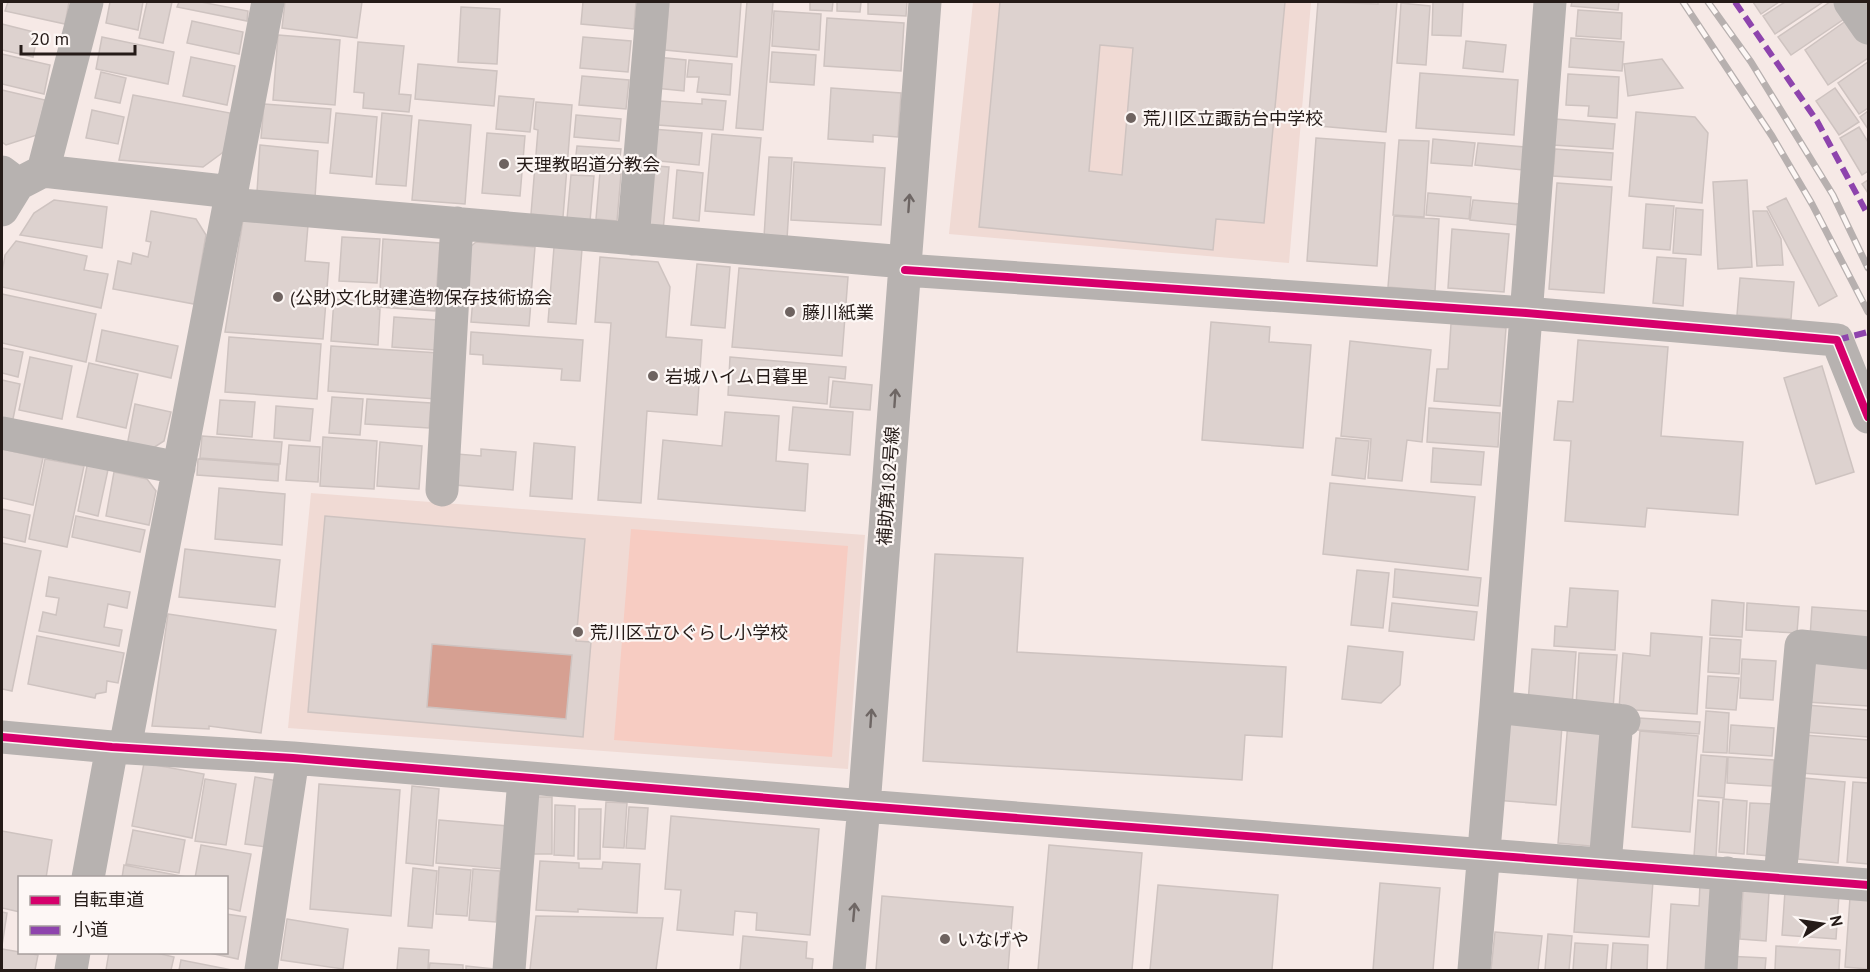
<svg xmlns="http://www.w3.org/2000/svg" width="1870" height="972" font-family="'PT Sans','Noto Sans JP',sans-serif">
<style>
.built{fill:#f0dad4}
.green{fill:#f7ccc2}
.water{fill:#d6a092}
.building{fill:#ddd2cf;stroke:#cec3c0;stroke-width:1.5;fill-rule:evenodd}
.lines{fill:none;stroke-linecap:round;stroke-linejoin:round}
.minor{stroke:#b7b2b0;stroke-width:33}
.rail-casing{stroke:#b7b0af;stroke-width:7}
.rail{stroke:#fdf7f5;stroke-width:4.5;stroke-dasharray:14;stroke-linecap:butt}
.quiet{stroke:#8e44ad;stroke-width:6;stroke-dasharray:12 6;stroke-linecap:butt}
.cycleway-casing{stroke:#fdf7f5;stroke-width:11}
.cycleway{stroke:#d6006c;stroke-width:8}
.oneway{stroke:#6e6664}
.poi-dot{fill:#6e6360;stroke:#fdf7f5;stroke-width:2}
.labels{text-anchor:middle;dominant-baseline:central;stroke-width:4.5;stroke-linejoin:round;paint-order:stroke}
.poi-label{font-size:18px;fill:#251b18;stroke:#fdf7f5;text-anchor:start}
.street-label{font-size:18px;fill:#251b18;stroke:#fdf7f5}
</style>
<rect width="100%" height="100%" fill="#f6e9e6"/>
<path class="built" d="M973,2H1311L1289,263L949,234Z
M311,493L865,535L848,769L288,728Z"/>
<path class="green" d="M631,529L848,546L832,757L614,740Z"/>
<path class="water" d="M432,644L572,655L566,719L427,707Z"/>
<path class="building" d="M8,2H69L65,24L5,11Z
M110,2H143L138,30L106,23Z
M147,2H172L163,43L139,38Z
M179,2H201L248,11L247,21L177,7Z
M285,2H362L357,38L282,28Z
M583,2H636L634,29L581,24Z
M669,2H741L737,57L665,50Z
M747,2H773L763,130L736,128Z
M810,2H833L832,11L810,10Z
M837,2H861L860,12L837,11Z
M868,2H907L906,16L868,14Z
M1000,2H1285L1264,223L1216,219L1213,250L979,227ZM1100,45L1133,48L1122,175L1089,171Z
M1318,2L1378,4V2H1397L1386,132L1308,125Z
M1433,2H1463L1461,36L1432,35Z
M1572,2H1619L1618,10L1571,6Z
M1753,2H1779L1761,14Z
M1785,2H1823L1775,34L1763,16Z
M1830,2H1836L1847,17L1791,55L1778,37Z
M1401,3L1430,6L1426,65L1397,63Z
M461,7L500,9L497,64L458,62Z
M1578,10L1622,13L1621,39L1576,36Z
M774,11L821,14L819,50L772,46Z
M827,18L904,23L901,71L824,66Z
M1850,18L1868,45V58L1828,85L1805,50Z
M192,21L243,32L239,54L187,43Z
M2,24L38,33L33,57L2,50Z
M278,35L340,40L335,105L273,100Z
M102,37L174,52L168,84L96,69Z
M583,37L631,41L628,72L580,68Z
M1571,38L1624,42L1622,71L1569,67Z
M1466,41L1506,45L1503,72L1463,68Z
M358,42L404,46L399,94L411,95L409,112L363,108L364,93L354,92Z
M772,52L816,55L814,85L770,82Z
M2,54L50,65L44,94L2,84Z
M191,57L235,66L227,105L183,96Z
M657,57L686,60L684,91L655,88Z
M1662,59L1683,88L1628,96L1624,64Z
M689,60L732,64L730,95L697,92L699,77H687Z
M1868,62V108L1859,114L1838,83Z
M418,64L497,71L494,106L415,99Z
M101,72L126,78L120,103L95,98Z
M1420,73L1518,80L1514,135L1416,128Z
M1568,74L1619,77L1617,118L1588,116L1589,106L1566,105Z
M582,76L629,80L626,109L579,105Z
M831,88L901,93L898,137L873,135V142L828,139Z
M1835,88L1859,122L1839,135L1816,101Z
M2,90L45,100L37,135L6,145L2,142Z
M133,95L230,113L226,150L203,167L119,160Z
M499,96L534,99L530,132L496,129Z
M702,99L726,101L723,130L658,125L660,101L702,104Z
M536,102L572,105L563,217L531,214L538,130L534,129Z
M264,104L331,109L328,143L261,138Z
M92,110L124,117L118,144L86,138Z
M1868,111V129L1860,117Z
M1636,112L1695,117L1708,133L1702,203L1629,196Z
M336,113L377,117L372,177L330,173Z
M382,113L412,116L406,186L376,184Z
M576,115L621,119L619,141L574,137Z
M1555,119L1615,124L1613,149L1553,145Z
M419,120L471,125L465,204L412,200Z
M1859,127L1868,142V171L1862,175L1840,138Z
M652,129L702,133L699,165L650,160Z
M487,133L525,136L520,196L482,193Z
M712,134L761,138L754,215L705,211Z
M1316,138L1385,143L1377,266L1307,261Z
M1433,139L1475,143L1472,166L1431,163Z
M1399,140L1429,141L1424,217L1393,215Z
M1478,143L1525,147L1523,170L1475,165Z
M260,145L318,151L315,198L257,192Z
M577,146L621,149L619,166L575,163Z
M1555,149L1613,153L1611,180L1553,176Z
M769,157L792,158L787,239L764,237Z
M794,162L885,168L881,225L791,220Z
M644,165L669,167L663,231L645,230Z
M677,170L703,173L699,221L673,218Z
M600,172L621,174L617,221L596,219Z
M571,175L594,176L590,221L567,219Z
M1747,180L1752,267L1718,269L1713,182Z
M1868,180V193L1862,184Z
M1557,183L1612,187L1604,293L1549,289Z
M1428,193L1471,197L1469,219L1426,215Z
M1786,198L1837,296L1819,306L1767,207Z
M54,200L107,207L102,248L20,235L34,213Z
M1473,200L1520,204L1518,225L1470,220Z
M1646,204L1674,206L1670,250L1643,248Z
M1676,208L1703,210L1701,255L1673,253Z
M151,211L196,219L206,235L194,304L113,289L118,261L131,264L133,253L148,257L151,242L146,241Z
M1753,211H1767L1781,239L1783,265L1757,266Z
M1394,216L1439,219L1435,291L1388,287Z
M243,220L308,225L305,261L329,263L323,339L225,332Z
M1452,229L1509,234L1504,292L1448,288Z
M342,237L380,239L377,283L339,281Z
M383,239L440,243L435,311L379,307Z
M16,241L87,256L84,270L108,274L101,308L2,287V272L5,255Z
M476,242L535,247L531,296L467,291L470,247Z
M554,247L582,249L576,324L548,322Z
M600,257L658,262L670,287L666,337L702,340L697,415L647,411L641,503L598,500L611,323L595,322Z
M1657,257L1686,259L1683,306L1653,303Z
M697,264L730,267L725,328L691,325Z
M739,268L848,277L842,356L732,347Z
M1740,278L1794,282L1791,319L1737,315Z
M2,294L96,314L86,362L2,343Z
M473,298L531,302L529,326L471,322Z
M334,299L378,302V309H380L378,345L331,341Z
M394,317L437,320L435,350L392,347Z
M1211,322L1270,327L1269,342L1311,345L1303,448L1202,440Z
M1451,324L1506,328L1500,406L1434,401L1437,369H1448Z
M102,330L178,346L171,378L96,361Z
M471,332L583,340L580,381L561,380L562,369L483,364V355L470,354Z
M229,337L321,344L317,399L225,392Z
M1578,340L1668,347L1661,436L1743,442L1738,515L1647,508L1645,527L1565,521L1571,441L1554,440L1558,401L1573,402Z
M1350,341L1431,350L1422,442L1407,440L1402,481L1368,478L1371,439L1341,436Z
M331,346L439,353L436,399L328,391Z
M2,348L23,352L18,377L2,373Z
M30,357L72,366L62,419L19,410Z
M730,357L846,367L845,379L829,377L827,404L728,395Z
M89,363L138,374L126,428L77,417Z
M1822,366L1854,472L1816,484L1784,378Z
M2,380L20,384L12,424L2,422Z
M833,381L872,385L870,410L830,407Z
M332,397L363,399L360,435L329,433Z
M367,399L431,403L429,428L365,424Z
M220,400L255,402L252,437L217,434Z
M135,404L171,412L164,441L150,450L127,446Z
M276,406L313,409L310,441L274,438Z
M793,407L853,412L850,455L789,450Z
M1429,408L1500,413L1498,447L1427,442Z
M725,412L779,416L776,461L808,464L805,511L658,499L663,440L722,446Z
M202,436L282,442L280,464L200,458Z
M323,437L377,441L374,489L320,486Z
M1336,438L1369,441L1365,479L1332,475Z
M380,442L422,446L419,489L377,486Z
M534,443L575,447L572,499L530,496Z
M289,445L320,447L318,482L286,480Z
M1433,448L1484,452L1481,485L1431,482Z
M2,449L43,458L33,505L2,498Z
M481,449L516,452L513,490L455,485L457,454L481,456Z
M45,459L84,466L67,547L29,539Z
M198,459L279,465L278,481L197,475Z
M88,461L109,465L98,516L78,511Z
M114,472L147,479L156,491L149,525L106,516Z
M1330,483L1475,497L1468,570L1323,554Z
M219,488L285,494L282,545L215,539Z
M2,509L30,515L25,542L2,537Z
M76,516L145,530L140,552L72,537Z
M325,516L585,539L576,641L591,642L583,737L308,712ZM432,644L572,655L566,719L427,707Z
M2,543L41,551L12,691L2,689Z
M185,549L280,560L275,607L179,597Z
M935,554L1023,558L1017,652L1286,667L1282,737L1245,735L1242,780L923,761Z
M1395,569L1481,578L1478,606L1393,597Z
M1357,570L1389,573L1383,628L1351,625Z
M49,577L130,592L127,608L108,604L104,627L122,630L119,646L39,631L43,612L56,615L59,598L46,596Z
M1570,588L1618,591L1615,650L1554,646L1555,626L1567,627Z
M1712,600L1744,603L1742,637L1710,635Z
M1392,603L1477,612L1474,640L1389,631Z
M1747,603L1799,607L1797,633L1746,630Z
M1812,607L1868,611V643L1810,638Z
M168,614L276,630L261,733L209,726V729L152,726Z
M1651,633L1702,637L1697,714L1619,709L1623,653L1650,656Z
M37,636L124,653L118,683L107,681L106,692L96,694L95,698L28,684Z
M1710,638L1741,640L1739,674L1708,672Z
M1348,646L1403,652L1400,685L1381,703L1342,699Z
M1532,649L1576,652L1572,706L1528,703Z
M1579,653L1617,655L1613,709L1576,706Z
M1809,654L1868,658V706L1806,702Z
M1742,659L1776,661L1773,700L1740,698Z
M1708,676L1739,678L1736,710L1706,708Z
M1806,705L1868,710V737L1803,732Z
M1706,711L1729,713L1727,753L1703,752Z
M1639,718L1700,722L1699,734L1638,730Z
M1502,720L1562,726L1556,805L1495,800Z
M1568,722L1611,726L1601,847L1558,843Z
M1731,725L1774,728L1772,756L1729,753Z
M1640,731L1698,736L1690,832L1632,827Z
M1804,735L1868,740V778L1801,773Z
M1701,755L1727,757L1724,798L1698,796Z
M1728,757L1774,760L1772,786L1727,783Z
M144,763L204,774L192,838L132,826Z
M255,777L284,782L273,848L245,844Z
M1804,778L1845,782L1838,863L1798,859Z
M205,779L236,784L226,845L195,841Z
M1853,782L1868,783V864L1847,862Z
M319,784L400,790L391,916L310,909Z
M412,786L439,789L433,866L406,863Z
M532,797H552V854H532Z
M1723,799L1747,801L1744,854L1719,852Z
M1698,800L1719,802L1716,857L1694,856Z
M606,802L627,803L624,848L603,847Z
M1750,803L1774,804L1770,856L1747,854Z
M555,805L575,806L574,856L554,855Z
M629,807L648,808L645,849L626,848Z
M579,809H601L600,859H578Z
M671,816L819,829L810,935L756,930L757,913L735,911L733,935L677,930L681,890L665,889Z
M439,820L508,826L505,869L436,863Z
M133,830L185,840L179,873L126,864Z
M2,831L52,840L46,878H20V912L2,908Z
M201,845L251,854L240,911L226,908V878H195Z
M1049,845L1142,853L1132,970H1038Z
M540,861L579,863V868L602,869L603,862L640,864L637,913L578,909V912L536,910Z
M124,865L186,877L122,878Z
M439,867L471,870L467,916L436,914Z
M413,868L437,871L432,928L408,926Z
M473,869L500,871L496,922L469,920Z
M1578,876L1653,881L1649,937L1574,932Z
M1380,883L1440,888L1433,970H1373Z
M1700,884L1724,885L1719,970H1667L1671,904L1699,906Z
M1158,885L1278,895L1272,970H1150Z
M1743,890L1769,892L1766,941L1740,939Z
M1785,891L1839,895L1836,939L1782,935Z
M882,896L1013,907L1008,970H876Z
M1850,898L1868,900V969L1845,967Z
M2,912L7,913L2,946Z
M226,914L246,917L238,959L205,952H226Z
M536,916L663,918L656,970H530Z
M287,919L348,929L343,969L281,960Z
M1495,932L1542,936L1538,970H1491Z
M1548,934L1572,936L1569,970H1545Z
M743,936L807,942L806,958L813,959L812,970H740Z
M1575,943L1608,945L1606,970H1573Z
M1613,943L1648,945L1647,970H1611Z
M1776,946L1840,950L1839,970H1775Z
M399,948L429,950L428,970H397Z
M2,949L38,955L35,970H2Z
M109,952H152L174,957L171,970H106Z
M1725,956L1766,958L1765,970H1725Z
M181,960L232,970H179Z
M430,963L463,965V970H429Z
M466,966L494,969V970H466Z"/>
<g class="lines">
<path class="minor" d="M1850,2L1868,28
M43,171L87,2
M2,172L18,184L43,171L232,192
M229,204L905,262
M2,210L18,184
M633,239L653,2
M905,270L1526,313L1837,340L1868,417
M2,433L179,468
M442,490L457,223
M1496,707L1624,721
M2,737L112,747L293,758L864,806L1868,885
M125,748L268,2
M1605,864L1617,720
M88,878L112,747
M1780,878L1801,646L1868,653
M71,970L74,952
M261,970L293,758
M509,970L524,778
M849,970L864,806L925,2
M1474,970L1496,707L1550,2
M1721,970L1727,873"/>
<g class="rail-casing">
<path id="rail" d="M1683,2L1772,136L1812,204L1868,312
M1708,2L1751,62L1833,195L1868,268"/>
</g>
<use href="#rail" class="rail"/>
<path class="quiet" d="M1735,2L1817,121L1868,215
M1837,340L1868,332"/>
<g class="cycleway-casing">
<path id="cycleway" d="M905,270L1526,313L1837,340L1868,417
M2,737L112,747L293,758L864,806L1868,885"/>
</g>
<use href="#cycleway" class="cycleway"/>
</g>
<defs><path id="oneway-shaft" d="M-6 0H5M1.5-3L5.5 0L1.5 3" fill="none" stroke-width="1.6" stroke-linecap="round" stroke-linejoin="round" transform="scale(1.5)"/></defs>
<g class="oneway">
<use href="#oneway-shaft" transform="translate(909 203) rotate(-86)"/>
<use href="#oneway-shaft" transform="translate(895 398) rotate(-86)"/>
<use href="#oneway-shaft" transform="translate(871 718) rotate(-86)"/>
<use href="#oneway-shaft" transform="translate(854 912) rotate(-85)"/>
</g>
<g class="poi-dot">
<circle cx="1131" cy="118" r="6"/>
<circle cx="504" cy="164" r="6"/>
<circle cx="278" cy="297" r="6"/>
<circle cx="790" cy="312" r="6"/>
<circle cx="653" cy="376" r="6"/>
<circle cx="578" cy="632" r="6"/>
<circle cx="945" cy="939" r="6"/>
</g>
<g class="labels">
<g class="poi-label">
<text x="1143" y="118">荒川区立諏訪台中学校</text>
<text x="516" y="164">天理教昭道分教会</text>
<text x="290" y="297">(公財)文化財建造物保存技術協会</text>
<text x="802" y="312">藤川紙業</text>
<text x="665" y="376">岩城ハイム日暮里</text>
<text x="590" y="632">荒川区立ひぐらし小学校</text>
<text x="957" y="939">いなげや</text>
</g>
<g class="street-label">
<text transform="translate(888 486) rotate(-86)">補助第182号線</text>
</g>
</g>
<rect width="1870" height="972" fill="none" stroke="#251b18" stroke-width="6"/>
<rect x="18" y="876" width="210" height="78" fill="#fdf7f5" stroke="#a79f9d" stroke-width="1.5"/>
<rect x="30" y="896" width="30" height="9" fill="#d6006c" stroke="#a79f9d" stroke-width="1.5"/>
<text x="72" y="906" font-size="18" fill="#251b18">自転車道</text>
<rect x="30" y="926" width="30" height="9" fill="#8e44ad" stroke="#a79f9d" stroke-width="1.5"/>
<text x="72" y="936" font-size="18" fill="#251b18">小道</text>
<g transform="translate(1822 924) rotate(78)" stroke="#fdf7f5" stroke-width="4.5" paint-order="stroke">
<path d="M0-4.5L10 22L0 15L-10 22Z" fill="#251b18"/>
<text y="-9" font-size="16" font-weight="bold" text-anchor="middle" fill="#251b18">N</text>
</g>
<path d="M21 45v9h114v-9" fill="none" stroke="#251b18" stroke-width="3"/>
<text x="30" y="45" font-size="18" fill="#251b18" stroke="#fdf7f5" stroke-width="4.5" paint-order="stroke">20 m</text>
</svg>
